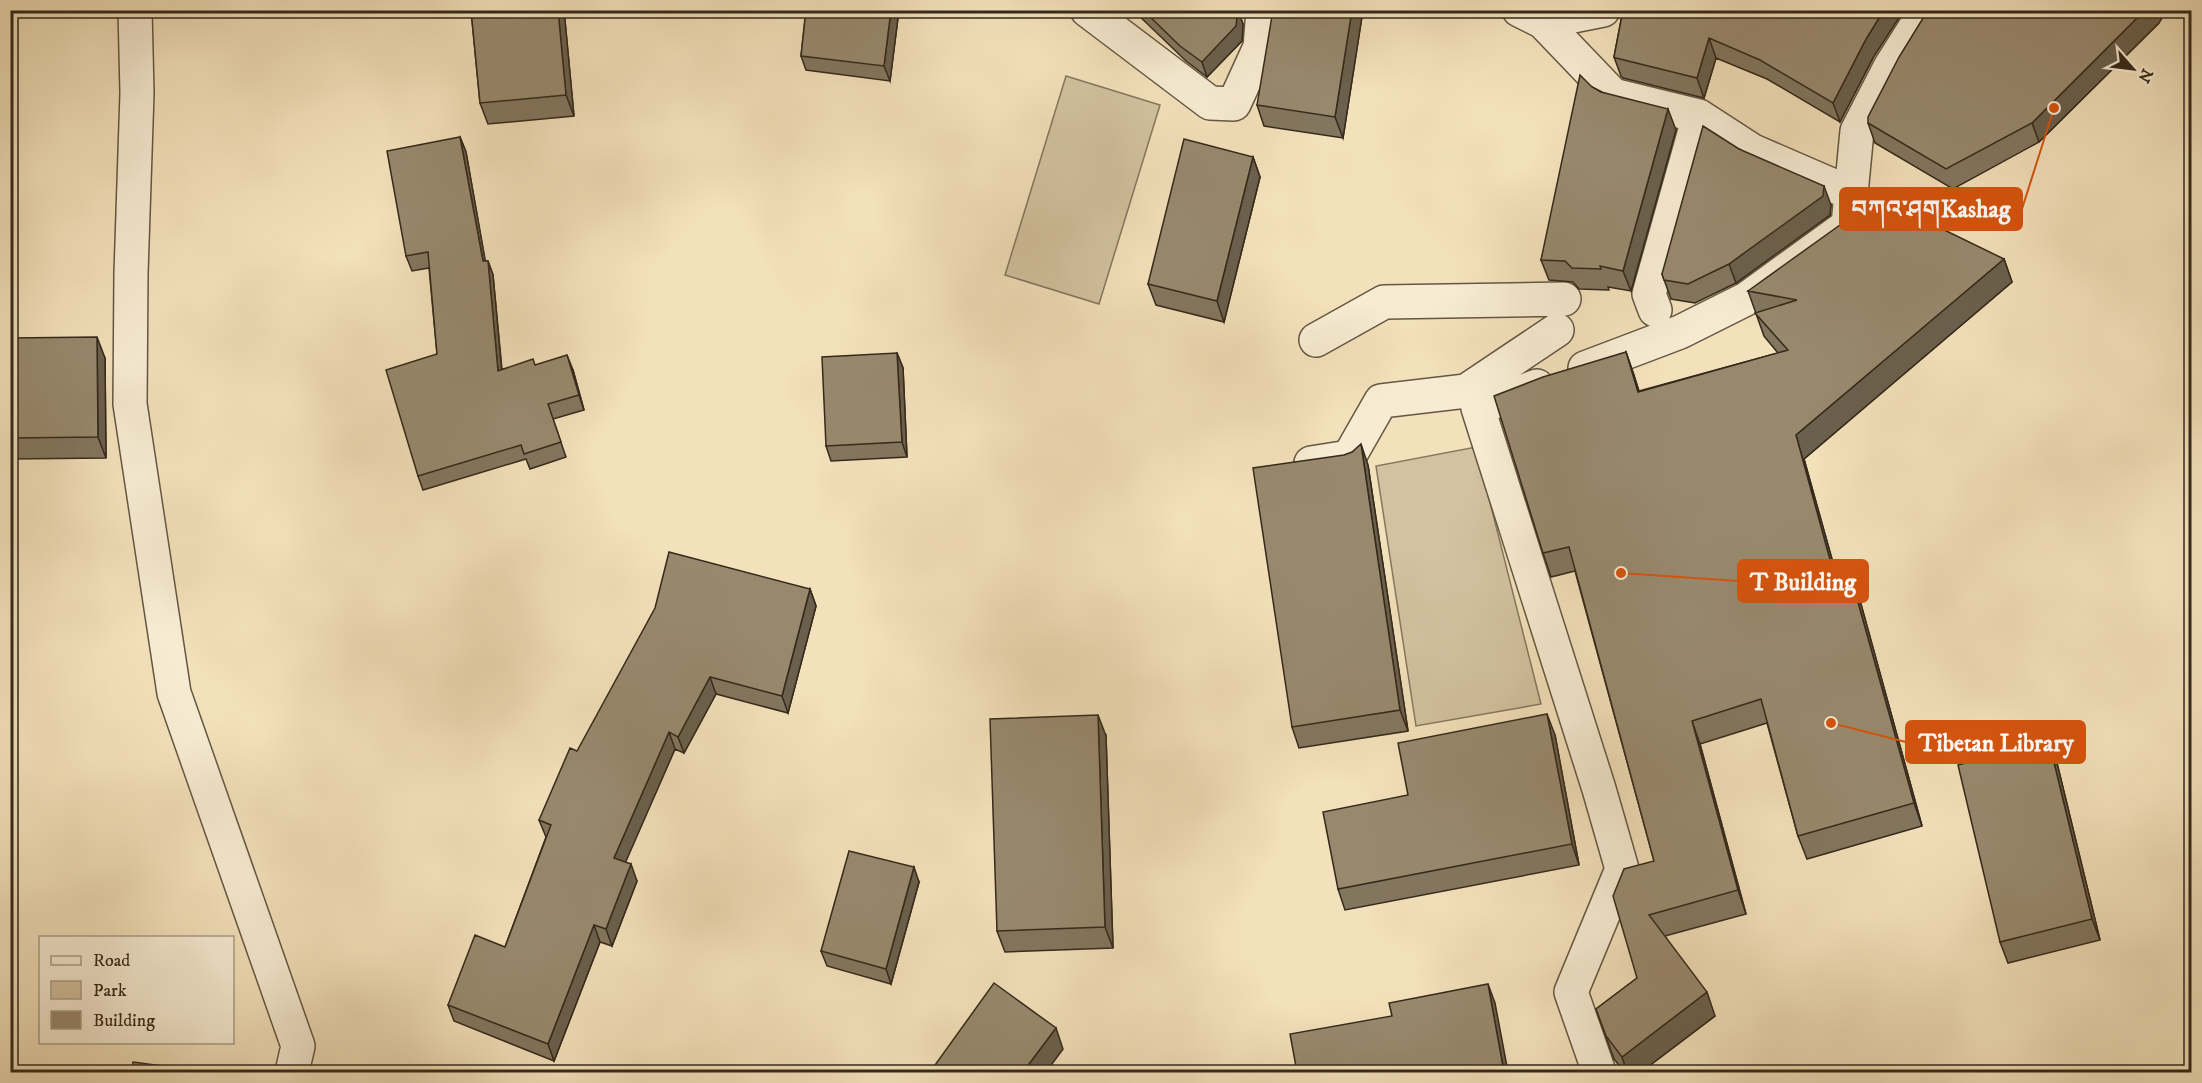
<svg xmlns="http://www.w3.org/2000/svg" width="2202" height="1083" font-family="'IM FELL DW Pica','Noto Serif Tibetan',serif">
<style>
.green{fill:#d3c2a0;stroke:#84765e;stroke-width:1.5}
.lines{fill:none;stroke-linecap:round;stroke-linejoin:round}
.street-casing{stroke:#645743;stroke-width:36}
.street{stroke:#f7ecd3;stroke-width:33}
.wall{fill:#83765f;stroke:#35291b;stroke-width:1.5}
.shaded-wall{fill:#6a604d;stroke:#35291b;stroke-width:1.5}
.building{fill:#98896e;stroke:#35291b;stroke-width:1.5}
.leader{fill:none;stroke:#d6540e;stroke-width:2}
.callout-dot{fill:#d6540e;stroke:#f7ecd3;stroke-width:2}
.callout{fill:#d6540e;stroke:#d6540e;stroke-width:2}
.callout-label{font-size:24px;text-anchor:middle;font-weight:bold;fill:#fff}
</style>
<rect width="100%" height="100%" fill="#f3e1bb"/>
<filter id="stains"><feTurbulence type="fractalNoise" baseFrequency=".00333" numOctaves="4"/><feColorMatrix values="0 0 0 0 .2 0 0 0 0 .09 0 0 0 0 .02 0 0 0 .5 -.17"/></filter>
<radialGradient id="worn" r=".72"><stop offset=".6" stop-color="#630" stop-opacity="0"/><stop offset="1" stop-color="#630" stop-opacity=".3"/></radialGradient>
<path class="green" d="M1066,76L1160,105L1099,304L1005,275Z
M1476,447L1541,704L1416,726L1376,466Z"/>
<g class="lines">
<g class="street-casing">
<path id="street" d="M135,10L137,93L131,273L130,404L174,693L298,1046L292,1072
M1087,10L1210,103L1234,104L1260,47L1263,10
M1519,10L1543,22L1603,10
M1543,22L1613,95L1699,116L1753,151L1850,193
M1655,310L1649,294L1699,116
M1316,340L1384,302L1564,299
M1585,368L1680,332L1746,299L1848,225L1857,131L1890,67L1926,10
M1537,386L1478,408L1599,789L1622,869L1571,992L1599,1072
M1311,463L1349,457L1381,401L1466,391L1557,330"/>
</g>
<use href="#street" class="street"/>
</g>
<path class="wall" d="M471,10H564L574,116L488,124L480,103Z
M806,10H899L890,81L806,70L801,56Z
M1133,10H1238L1243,24L1242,41L1207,77L1186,61Z
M1363,10L1343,138L1264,126L1257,105Z
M1623,10L1873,58L1840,122L1767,79L1716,58L1704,98L1623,78L1621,76L1614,57Z
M2159,23L2039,142L1953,189L1875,143L1868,123Z
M1592,87L1676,130L1631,291L1608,287L1609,290L1579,289L1573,282L1549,280L1541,260Z
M460,137L466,152L485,261H488L493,275L502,369L535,365L573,370L584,410L553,419L566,457L530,469L526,459L423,490L418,476L437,354L429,268L412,271L406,256Z
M1739,149L1831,205L1830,215L1736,283L1695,303L1671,299L1662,274Z
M1253,157L1260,177L1224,322L1156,305L1148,284Z
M2004,259L2012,282L1804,459L1834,567L1856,586L1922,826L1807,859L1798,836L1767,723L1700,744L1746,914L1665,936L1715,1016L1641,1072H1624L1614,1059L1596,1009L1637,978L1654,861L1575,571L1551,577L1543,553L1626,352L1639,391L1778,353L1764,336L1748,291Z
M10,338L105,358L106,458L10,459Z
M897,353L903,368L907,457L831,461L826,446Z
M1368,465L1408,731L1299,748L1292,727Z
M810,589L816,606L788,713L716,694L684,753L675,749L625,862L637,881L612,946L600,942L554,1061L454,1021L448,1005L505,947L546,837L539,820Z
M1555,735L1579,865L1345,910L1338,889L1408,795Z
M1106,736L1113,948L1005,952L997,931Z
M2057,763L2100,940L2008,963L2000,942Z
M919,882L891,984L827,966L821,951Z"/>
<path class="shaded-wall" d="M558,10H564L574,116L566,95Z
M891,10H899L890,81L884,66Z
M1238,10L1243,24L1242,41L1207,77L1202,62Z
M1352,10H1363L1343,138L1335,117Z
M1884,10H1904L1873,58L1840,122L1833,103L1866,39Z
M2145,10H2167L2159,23L2039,142L2032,123Z
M1709,38L1716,58L1704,98L1697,78Z
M1668,109L1676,130L1631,291L1623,271Z
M460,137L466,152L488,276L483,261Z
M1253,157L1260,177L1224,322L1217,301Z
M1824,186L1831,205L1830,215L1736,283L1729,264Z
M2004,259L2012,282L1804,459L1841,591L1832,567L1796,435Z
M488,261L493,275L503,385L498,371Z
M97,337L105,358L106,458L98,437Z
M1626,352L1634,375L1646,415L1638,392Z
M897,353L903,368L907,457L902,442Z
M567,355L573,370L584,410L579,395Z
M1361,444L1368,465L1408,731L1400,710Z
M1847,563L1856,586L1922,826L1914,803Z
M810,589L816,606L788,713L782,696Z
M710,677L716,694L684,753L678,737Z
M1547,714L1555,735L1579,865L1572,844Z
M1098,715L1106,736L1113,948L1105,927Z
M1692,721L1700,744L1746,914L1738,890Z
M669,732L675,749L620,875L614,858Z
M2049,742L2057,763L2100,940L2092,919Z
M631,864L637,881L612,946L606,929Z
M914,867L919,882L891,984L886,969Z
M594,925L600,942L554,1061L548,1044Z
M1488,984L1495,1003L1508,1072H1504Z
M1707,992L1715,1016L1641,1072H1627L1622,1057Z
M1056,1028L1063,1049L1046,1072H1023Z"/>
<path class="building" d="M471,10H558L566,95L480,103Z
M806,10H891L884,66L801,56Z
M1143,10H1238L1236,26L1202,62L1180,46Z
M1273,10H1352L1335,117L1257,105Z
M1623,10H1884L1866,39L1833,103L1760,60L1709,38L1697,78L1616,58L1614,57Z
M1928,10H2145L2032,123L1946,169L1868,123V117L1899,57Z
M1580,75L1592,87L1601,92L1668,109L1623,271L1600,266L1601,269L1572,268L1565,261L1541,260Z
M1703,126L1739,149L1824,186L1823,196L1729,264L1688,284L1664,280L1662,274Z
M460,137L483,261H488L498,371L533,359L535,365L567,355L579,395L548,404L561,442L524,454L521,445L418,476L386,370L437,354L428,252L406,256L387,151Z
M1184,139L1253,157L1217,301L1148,284Z
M1860,189L2004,259L1796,435L1832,567L1847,563L1914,803L1798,836L1761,699L1692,721L1738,890L1649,915L1707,992L1622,1057L1606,1036L1596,1009L1637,978L1613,896L1624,869L1654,861L1569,547L1543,553L1494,396L1543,377L1626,352L1638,392L1788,350L1755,313L1797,300L1748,291L1851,217L1858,204Z
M97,337L98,437L10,438V338Z
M897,353L902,442L826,446L822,357Z
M1361,444L1400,710L1292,727L1253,468L1344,455L1352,452Z
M669,552L810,589L782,696L710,677L678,737L669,732L614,858L631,864L606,929L594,925L548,1044L448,1005L475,935L505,947L551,825L539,820L570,748L577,751L655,608Z
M1547,714L1572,844L1338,889L1323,812L1408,795L1398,743Z
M1098,715L1105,927L997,931L990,719Z
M2049,742L2092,919L2000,942L1958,765Z
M849,851L914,867L886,969L821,951Z
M994,983L1056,1028L1023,1072H930Z
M1488,984L1504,1072H1297L1290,1034L1392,1016L1389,1003Z
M133,1062L207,1072H132Z"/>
<path class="leader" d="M2054 108L2022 209M1621 573L1738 581M1831 723L1906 742"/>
<g class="callout-dot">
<circle cx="2054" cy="108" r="6"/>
<circle cx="1621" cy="573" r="6"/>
<circle cx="1831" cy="723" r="6"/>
</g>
<g class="callout">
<rect x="1840" y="188" width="182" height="42" rx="6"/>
<rect x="1738" y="560" width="130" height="42" rx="6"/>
<rect x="1906" y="721" width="179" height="42" rx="6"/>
</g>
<g class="callout-label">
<text x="1931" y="217">བཀའ་ཤགKashag</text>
<text x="1803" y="590">T Building</text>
<text x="1996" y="751">Tibetan Library</text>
</g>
<rect width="2202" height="1083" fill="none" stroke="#f3e1bb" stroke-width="36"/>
<rect x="12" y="12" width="2178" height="1059" fill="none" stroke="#35291b" stroke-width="3"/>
<rect x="18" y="18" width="2166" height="1047" fill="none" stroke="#35291b" stroke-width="1.5"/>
<rect x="39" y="936" width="195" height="108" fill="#f7ecd3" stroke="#a99e89" stroke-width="1.5"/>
<rect x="51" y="956" width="30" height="9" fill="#f7ecd3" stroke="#a99e89" stroke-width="1.5"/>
<text x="93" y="966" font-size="18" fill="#35291b">Road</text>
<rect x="51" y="981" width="30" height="18" fill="#d3c2a0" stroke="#a99e89" stroke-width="1.5"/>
<text x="93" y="996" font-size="18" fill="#35291b">Park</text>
<rect x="51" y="1011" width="30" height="18" fill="#98896e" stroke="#a99e89" stroke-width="1.5"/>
<text x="93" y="1026" font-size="18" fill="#35291b">Building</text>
<g transform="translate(2133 69) rotate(118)" stroke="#f7ecd3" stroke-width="4.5" paint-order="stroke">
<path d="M0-4.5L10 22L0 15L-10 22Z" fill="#35291b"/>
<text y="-9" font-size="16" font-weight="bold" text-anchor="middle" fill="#35291b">N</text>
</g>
<rect width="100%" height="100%" filter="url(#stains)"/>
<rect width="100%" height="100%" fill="url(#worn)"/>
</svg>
